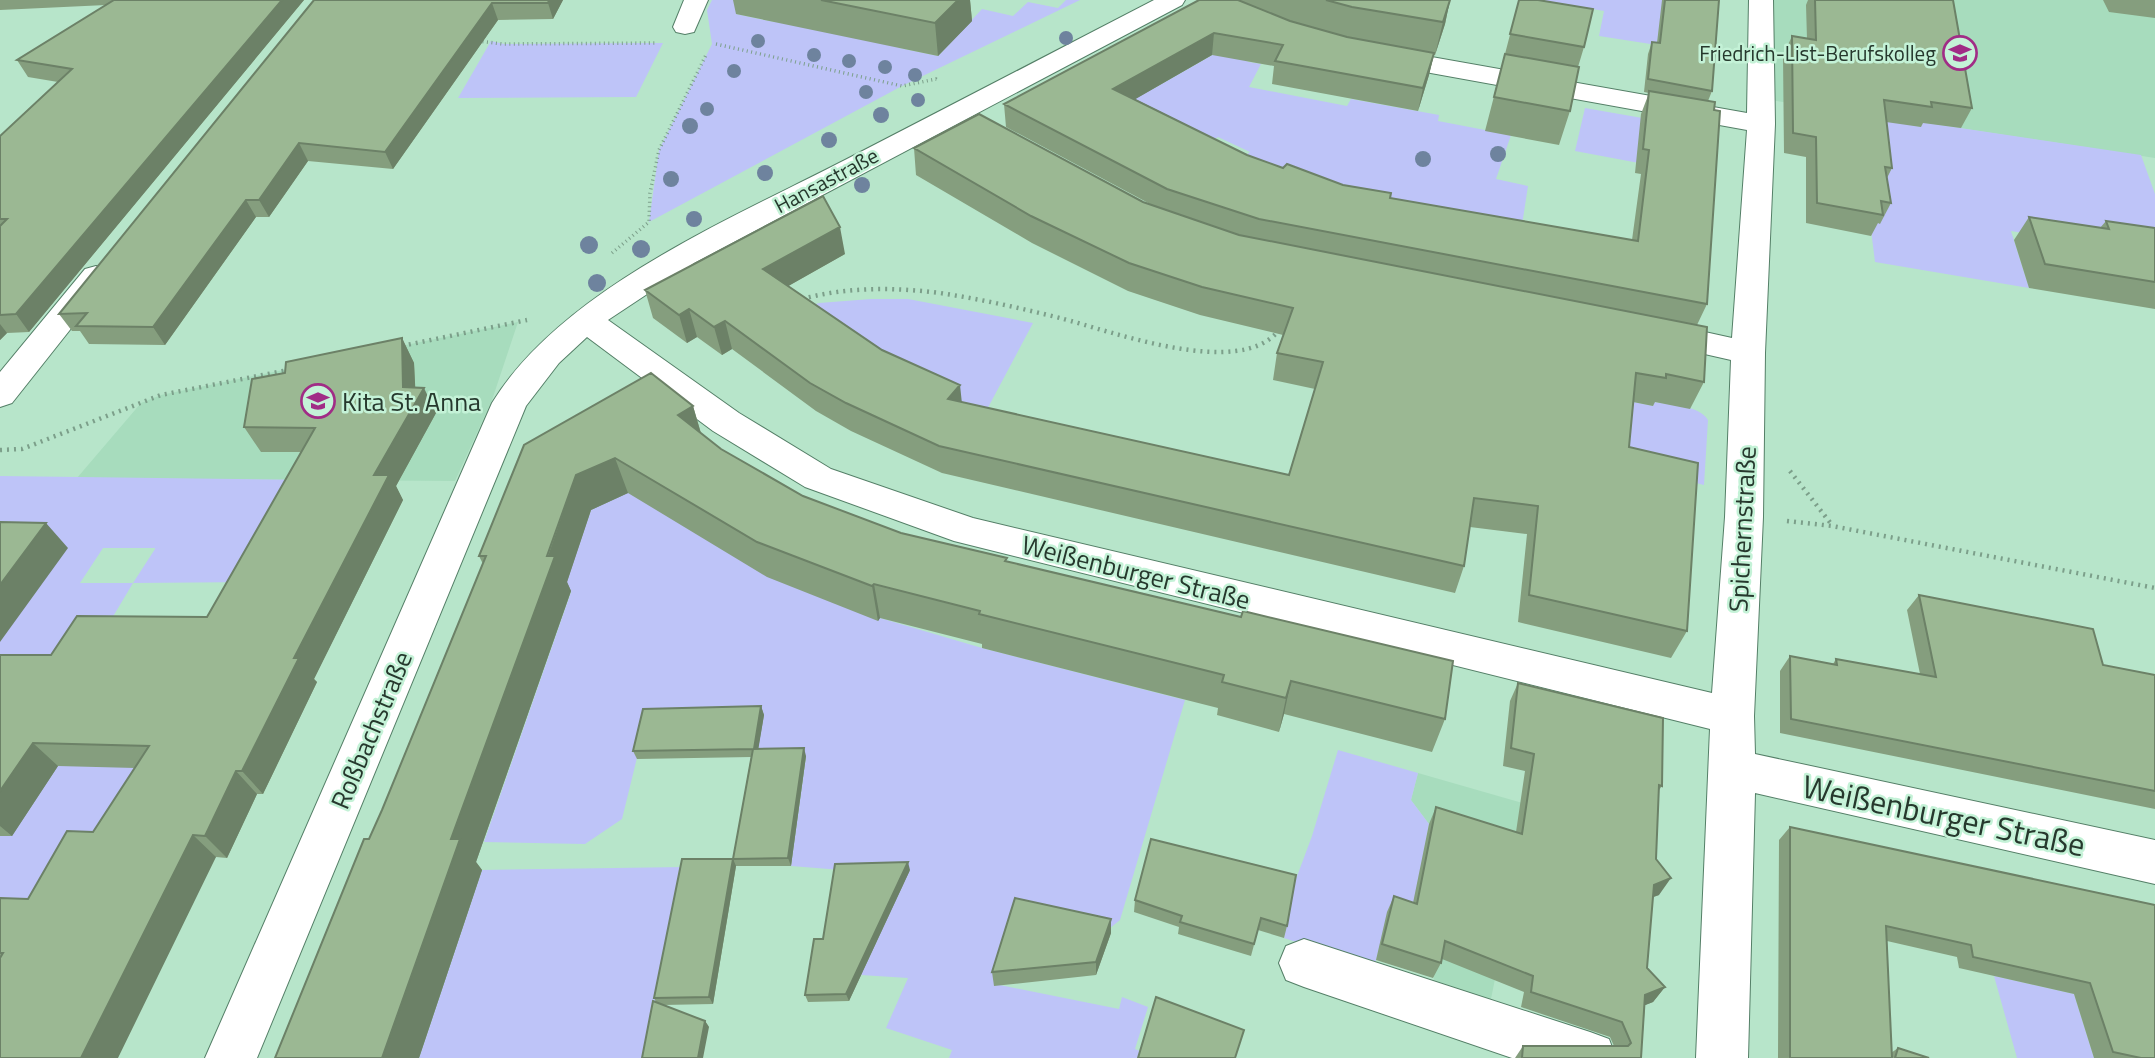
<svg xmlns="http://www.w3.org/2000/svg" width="2155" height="1058" font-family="'Titillium Web',sans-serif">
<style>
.built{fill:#a7dcbd}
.green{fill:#bec4f8;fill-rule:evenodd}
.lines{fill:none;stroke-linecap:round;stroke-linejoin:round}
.minor-casing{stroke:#547f67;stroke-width:2}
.path-far1{stroke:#7c9f8a;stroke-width:3.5;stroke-dasharray:1 3.5;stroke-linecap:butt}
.path{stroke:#7c9f8a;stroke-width:4.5;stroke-dasharray:2 5;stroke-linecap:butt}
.minor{fill:#fff;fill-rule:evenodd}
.tree{fill:#6e839e}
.wall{fill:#859e7e}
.shaded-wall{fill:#6c8167}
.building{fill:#9bb893;stroke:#6c8167;stroke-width:2}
.labels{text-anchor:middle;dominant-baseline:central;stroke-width:5;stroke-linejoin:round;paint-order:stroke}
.far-poi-label{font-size:21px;fill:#26382d;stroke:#c4f2d7;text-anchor:end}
.far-street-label{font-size:21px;fill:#26382d;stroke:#c4f2d7}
.poi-label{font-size:26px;fill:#26382d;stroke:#c4f2d7;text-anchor:start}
.street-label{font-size:26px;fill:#26382d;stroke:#c4f2d7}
.near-street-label{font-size:32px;fill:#26382d;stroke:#c4f2d7}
</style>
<rect width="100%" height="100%" fill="#b7e5ca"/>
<path class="built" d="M1766,0H2104L2155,6V158L1921,122V127L1898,123L1845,111L1763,99Z
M518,322L492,400L455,481L77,478L141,403L161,395Z
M1418,773L1536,807L1512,855L1483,841L1429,824L1411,800Z
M1451,880L1495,979L1489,1009L1432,988Z"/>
<path class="green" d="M712,0H753L736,14L774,22L800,0L817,30L855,38L891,5L899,48L938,56L982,9L1013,16L1028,2L1058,8L1066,0H1080L902,86L649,222L659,150L712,44L707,10Z
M1541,0H1663L1657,45L1599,36L1604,11Z
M491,41L504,44L663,43L636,97L458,98Z
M1223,49L1249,62L1261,64L1249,87L1347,106L1351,99L1439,115L1438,121L1511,135L1496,179L1528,186L1522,225L1227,172L1250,152L1218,137L1192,152L1069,92L1131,80L1151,90Z
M1585,108L1648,119L1655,166L1575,151Z
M1845,111L1921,127L1920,122L2141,155L2155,194V254L2011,231L2029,288L1875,262L1870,222L1880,223Z
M871,299H908L1033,323L975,432L796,311L819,303Z
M1624,400L1653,406L1654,402C1670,405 1699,405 1708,420L1704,485L1618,463Z
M0,476L315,480L258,582L133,583L99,640L0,679ZM103,548H155V549L133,583H80Z
M634,484L880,618L982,648L1185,700L1120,920L1105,932L995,984L1119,1009L1122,997L1148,1007L1135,1049L1142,1052L1140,1058H949L952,1050L886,1028L908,978L861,975L885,921L854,871L791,866L806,757H757L763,715L647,717L622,819L585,844L484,842L571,592L563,591L591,510Z
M221,680L56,920L0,918V737Z
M1338,750L1418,773L1411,800L1429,824L1420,871L1442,930L1388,913L1374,968L1284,938L1293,887L1312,836Z
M685,867L648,1058H419L482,870Z
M1994,976L2074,994L2094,1058H2017Z"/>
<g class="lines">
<g class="minor-casing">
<path id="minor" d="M684,0H708L694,32L685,34L676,32L673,27Z
M1154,0H1185L1182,5L694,263L608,320L739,413L831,469L973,518L1712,693L1725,517L1731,360L1643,340L1638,332L1643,324L1655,321L1732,338L1747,130L1381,64L1372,61L1368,56L1372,51L1381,48L1747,113L1749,0H1773L1775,124L1765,353L1763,517L1754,716L1755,754L2155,840V884L1755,793L1748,1058H1696L1710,729L954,541L805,487L713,431L587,337L559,363L526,406L257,1058H205L492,403C562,289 731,219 847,159C950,106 1052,53 1154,0Z
M96,266L107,269L112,276L107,283L12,403L0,407V372L85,269Z
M1304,939L1590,1032L1609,1039L1616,1058H1512L1304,987L1286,980L1279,963L1286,946Z"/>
</g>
<path class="path-far1" d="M478,41L503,44L655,43
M716,44L902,86L936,79L939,81
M612,253L649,222L650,193L659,150L707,53"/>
<path class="path" d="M802,299C847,287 893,287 940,293C980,299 1020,308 1060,318C1111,331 1240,380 1279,330
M402,346L527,320
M0,450L22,449L161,395L288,370
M1790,471L1832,525
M1787,521L1832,526L2155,588"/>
<use href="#minor" class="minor"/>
</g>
<g class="tree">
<circle cx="1066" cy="38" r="7"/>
<circle cx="758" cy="41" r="7"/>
<circle cx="814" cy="55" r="7"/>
<circle cx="849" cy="61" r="7"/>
<circle cx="885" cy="67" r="7"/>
<circle cx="734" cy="71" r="7"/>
<circle cx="915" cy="75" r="7"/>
<circle cx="866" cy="92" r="7"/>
<circle cx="918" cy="100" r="7"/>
<circle cx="707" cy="109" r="7"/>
<circle cx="881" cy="115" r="8"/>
<circle cx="690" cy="126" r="8"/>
<circle cx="829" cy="140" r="8"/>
<circle cx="1498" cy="154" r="8"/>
<circle cx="1423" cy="159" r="8"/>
<circle cx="765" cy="173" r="8"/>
<circle cx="671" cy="179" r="8"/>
<circle cx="862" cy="185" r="8"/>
<circle cx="694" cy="219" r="8"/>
<circle cx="589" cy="245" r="9"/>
<circle cx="641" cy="249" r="9"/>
<circle cx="597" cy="283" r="9"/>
</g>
<path class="wall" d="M0,0H304L29,332L7,333L0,340V136L58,82L28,77L17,60L106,5L0,10Z
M314,0H563L553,19L498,20L393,169L308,161L269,217H256L165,345L89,344L80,331H72L59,314Z
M733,0H970L972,21L938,56L736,14Z
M1238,0H1450L1445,24L1435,55H1434L1429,75L1418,111L1272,84L1274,66L1212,55L1135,99L1247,155L1283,168L1390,198L1632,240L1641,174L1635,173L1641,114L1649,93L1644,92L1648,54L1652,42L1657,43L1662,0H1719L1712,91L1708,101L1707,304L1697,325L1704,382L1690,409L1655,402L1653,406L1633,402L1629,447L1687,631L1671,658L1518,622L1527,534L1470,527L1464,566L1455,593L942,473L851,431L816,411L732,349L722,355L697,337L687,343L653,318L645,290L845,254L788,286L882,350L962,402L1289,475L1315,389L1273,380L1277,353L1283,335L1200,315L1128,291L1032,243L916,175L914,148L1143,202L1152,205L1006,127L1004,104Z
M1519,0L1584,47L1578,67L1570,111L1559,145L1485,131Z
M1808,0H1953L1972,108L1961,128L1923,123L1921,127L1886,122L1892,168L1887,178L1891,203L1880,224L1878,223L1871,236L1806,223V157L1784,153L1783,56L1792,36L1807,39L1806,5Z
M2103,0H2155V18L2109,12Z
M2029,217L2100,228L2106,221L2155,228V309L2029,288L2014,240Z
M402,338L414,363L415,388L436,413L396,486L403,500L314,679L317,682L263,794H257L227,858L216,857L0,1058V898L28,899L93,832L135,768L58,766L12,836H0V655H51L207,617L301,452H261L244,427L285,373Z
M693,406L701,433L721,449L803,496L901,533L1007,562L1445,719L1432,752L1284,714L1279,732L1217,715L1218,708L982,648V644L880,618L878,621L767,577L628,493L591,510L567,582L571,591L476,862L482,870L419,1058H275L382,810L483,564L479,556L524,445Z
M1919,595L2103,665L2155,675V809L1780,733V671L1790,656L1833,664L1836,659L1920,674L1907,610Z
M1518,683L1662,786L1659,790L1656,859L1659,895L1653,897L1647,968L1665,987L1653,1002L1645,1005L1641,1058H1515L1523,1046H1614L1610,1037L1521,1007L1524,992L1442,959L1441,963L1433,978L1376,960L1387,912L1394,896L1413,903L1429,824L1436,807L1516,832L1525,771L1503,766L1510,701Z
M761,706L764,715L758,749L806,756L791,866H736L713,1004L663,1005L705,1021L709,1027L656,1002L654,998L733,859L751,757L637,759L633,751Z
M1790,827L2155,905V1058H2094L2074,994L1959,968L1957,957L1887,941L1891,1053L1898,1048L1929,1058H1778L1779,840Z
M1151,839L1287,926L1284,938L1258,930L1251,956L1178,934L1179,927L1134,912L1135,900Z
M910,870L849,1001L808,1002L805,995L823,939Z
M1111,919V933L1096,975L994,986L992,972Z"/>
<path class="shaded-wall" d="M282,0H304L29,332L16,314Z
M549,0H563L553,19L548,3Z
M958,0H970L972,21L938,56L935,23Z
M1450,0L1445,24L1435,55L1443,22Z
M492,3L498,20L393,169L385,152Z
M1214,33L1212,55L1113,112V89Z
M1434,53L1429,75L1418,111L1423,88Z
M299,143L308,161L269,217L259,200Z
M246,200L256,217L165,345L153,327Z
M840,227L845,254L769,297L763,269Z
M689,309L697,337L687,343L679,315Z
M725,321L732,349L722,355L714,327Z
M0,324L7,333L0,340Z
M402,338L414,363L416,402L424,388L436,413L396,486L403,500L314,679L317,682L263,794L242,771L294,658L374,475L403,387Z
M960,385L963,413L948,399Z
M693,406L703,441L678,415Z
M615,458L628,493L591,510L567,582L571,591L476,862L482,870L419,1058H382L451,839L576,475Z
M46,523L68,548L0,642V585Z
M874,584L880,618L878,621L872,586Z
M1291,681L1284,714L1279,732L1286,698Z
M761,706L764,715L757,757L754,749Z
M33,743L58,766L12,836L0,826V791Z
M804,748L806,756L791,866L788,858Z
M236,771L257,794L227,858L205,836Z
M193,835L216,857L118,1058H81Z
M733,859L736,866L713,1004L709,997Z
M908,862L910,870L849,1001L846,994Z
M1671,878L1659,895L1642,901L1654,885Z
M1111,919V933L1096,975V962Z
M1665,987L1653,1002L1633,1010L1645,995Z
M705,1021L709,1027L703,1058H698Z"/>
<path class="building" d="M114,0H282L16,314L0,315V226L7,219H0V136L72,69L17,60Z
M314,0H549L548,3H492L385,152L299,143L259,200H246L153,327L76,326L87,313L59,314Z
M821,0H958L935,23Z
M1199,0H1238L1290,21L1347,37L1434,53L1423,88L1275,61L1283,45L1214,33L1113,89L1247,155L1283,168L1287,164L1343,185L1391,193L1390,198L1638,241L1649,150L1643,149L1649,91L1715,102L1714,110L1720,111L1707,304L1259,219L1167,189L1004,104Z
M1326,0H1450L1443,22L1352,7Z
M1519,0H1538L1593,9L1584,47L1510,34Z
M1665,0H1719L1712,91L1648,79L1652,42L1660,43Z
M1815,0H1953L1972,108L1931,102L1932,107L1884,100L1892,168L1885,167L1891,203L1881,201L1883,215L1817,203L1816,137L1793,133L1792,36L1816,40Z
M1505,54L1579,67L1570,111L1494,97Z
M979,114L1143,202L1239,235L1707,327L1704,382L1666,374V378L1636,373L1629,447L1698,463L1687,631L1529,595L1538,506L1474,498L1464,566L939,446L846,403L810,383L725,321L714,327L689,309L679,315L645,290L823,196L840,227L763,269L882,350L960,385L948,399L1289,475L1323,362L1277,353L1293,308L1202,287L1129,263L1031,216L914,148Z
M2029,217L2109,229L2106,221L2155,228V282L2045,264Z
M402,338L403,387L424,388L374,475H389L294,658H299L242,771H236L205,836L193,835L81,1058H0V958L3,953H0V898L28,899L67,831L93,832L149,746L33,743L0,791V655H51L77,616L207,617L315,428L244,427L252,379L285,373L286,362Z
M651,373L693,406L678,415L721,449L803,496L901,533L1007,558L1005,561L1241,617L1243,611L1453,661L1445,719L1291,681L1286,698L1222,682L1224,675L979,614L980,611L874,584L872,586L757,542L615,458L576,475L547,556H555L451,839H460L382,1058H275L364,839H369L382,810L486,556H479L524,445Z
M0,522L46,523L0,585Z
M1919,595L2093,629L2103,665L2155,675V791L1791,719L1790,656L1837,665L1836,659L1936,677Z
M1518,683L1663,718L1662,786L1659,785L1656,859L1671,878L1654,885L1647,968L1665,987L1645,995L1641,1058H1522L1523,1046H1628L1631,1043L1622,1022L1531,992L1533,976L1445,941L1441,963L1382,944L1394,896L1417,904L1436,807L1522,834L1534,754L1511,748Z
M761,706L754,749L804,748L788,858L733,859L753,749L633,751L643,709Z
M1790,827L2155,905V1058H2141L2113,1052L2090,983L1973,957L1971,945L1886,926L1892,1058H1790Z
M1151,839L1296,875L1287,926L1261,918L1254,944L1180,922L1182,916L1135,900Z
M682,859H733L709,997L654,998Z
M908,862L846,994L805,995L814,939H823L835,864Z
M1015,898L1111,919L1096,962L992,972Z
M1156,997L1244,1030L1235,1058H1138Z
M653,1001L705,1021L698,1058H642Z
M1898,1048L1929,1058H1895Z"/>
<defs>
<g id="school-ring" transform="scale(1.75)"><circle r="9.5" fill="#c4f2d7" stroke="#a12c86" stroke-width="1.5"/><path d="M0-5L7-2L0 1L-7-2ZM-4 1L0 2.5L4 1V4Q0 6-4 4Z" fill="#a12c86"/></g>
</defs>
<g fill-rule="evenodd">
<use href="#school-ring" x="1960" y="53"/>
<use href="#school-ring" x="318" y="401"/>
</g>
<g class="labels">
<g class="far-poi-label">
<text x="1936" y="53">Friedrich-List-Berufskolleg</text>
</g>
<g class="far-street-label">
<text transform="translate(826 180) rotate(-28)">Hansastraße</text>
</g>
<g class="poi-label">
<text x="342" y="401">Kita St. Anna</text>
</g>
<g class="street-label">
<text transform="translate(1742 529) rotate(-87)">Spichernstraße</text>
<text transform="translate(1136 572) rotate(14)">Weißenburger Straße</text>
<text transform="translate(371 730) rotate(-67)">Roßbachstraße</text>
</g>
<g class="near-street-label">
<text transform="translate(1944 815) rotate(12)">Weißenburger Straße</text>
</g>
</g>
</svg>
